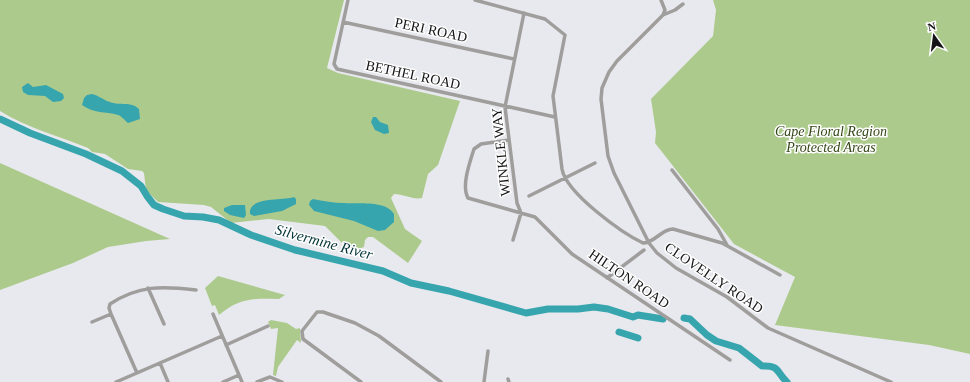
<svg xmlns="http://www.w3.org/2000/svg" width="970" height="382" font-family="'Times New Roman',serif">
<style>
.green{fill:#adca8d}
.water{fill:#37a5ad}
.lines{fill:none;stroke-linecap:round;stroke-linejoin:round}
.river{stroke:#37a5ad;stroke-width:7}
.street{stroke:#a09e9d;stroke-width:3.5}
.labels{text-anchor:middle;dominant-baseline:central;stroke-width:3;stroke-linejoin:round;paint-order:stroke}
.street-label{font-size:14px;fill:#141416;stroke:#fff}
.park-label{font-size:14px;font-style:italic;fill:#334616;stroke:#fff}
.water-label{font-size:15px;font-style:italic;fill:#003336;stroke:#fff}
</style>
<rect width="100%" height="100%" fill="#e8e9ee"/>
<path class="green" d="M0,0H344L327,68L338,73L460,101L438,165L428,174L422,198C413,200 404,194 394,194L391,198L405,229L422,241L408,263L373,237H368L365,240L364,247L358,249L342,243L325,226L269,219L231,223L211,207L204,205L158,202L146,190L144,173L142,171L128,169L105,154L92,152L88,148C59,136 27,128 0,111Z
M713,0H970V354L929,345L775,325L795,277L734,244L655,143L656,132L651,99L713,36L716,10Z
M0,163L170,239L146,241L108,247L73,263L0,290Z
M218,276L285,295L279,299C254,298 239,298 219,315L215,305L212,306L205,288Z
M271,320L287,323L296,329L300,328L301,343L297,340L278,367L276,376L273,375L278,328L271,329L268,322Z"/>
<path class="water" d="M28,83L33,87L46,85L63,94L64,98L61,101L53,102L45,96L28,95L23,92L22,87Z
M92,94C100,96 103,100 110,102C120,106 131,101 139,109L140,119L128,123C125,121 122,116 118,115C105,111 94,114 82,105L84,98L87,95Z
M373,117H376L380,122L388,125L389,133L384,134L375,130L371,122Z
M294,197L296,199V204L282,211L254,216L250,214C248,196 283,201 294,197Z
M313,199C323,201 334,203 344,203C359,204 386,200 394,214V222L385,230L378,231L354,221L314,211L309,205L310,201Z
M232,205H245L246,215L244,218L230,215L224,211V208Z"/>
<g class="lines">
<path class="river" d="M0,119L30,133L86,154L122,171L141,186L147,196L154,205L163,209L184,216L203,217L219,220L251,235L295,250L383,271L411,283L449,291L526,313L548,309H578L594,307L608,309L633,317L638,315L663,319
M684,318L690,319L707,335L716,341L739,348L762,366C780,365 776,372 787,382
M619,332L638,338"/>
<path class="street" d="M348,0L334,64L337,69L555,117
M475,0L545,19L565,35L553,96L562,169C566,193 622,233 643,243C655,243 661,229 673,229L722,243L780,275
M661,0L665,10L663,15L617,61L609,72L602,88L601,99L608,156L614,173L649,243L657,253L676,268L727,297L768,328L891,382
M663,15L675,10L683,4
M343,22L514,59
M509,140L481,144L474,149C470,162 461,186 468,198L535,217L572,254L730,360
M672,170L718,229L727,245
M529,196L595,163
M513,240L521,213L517,203L505,107L524,13
M607,278L644,250
M148,288L164,324
M213,314L242,382
M92,322L111,314
M226,345L268,326
M160,363L168,382
M137,373L111,314L109,308L110,304C139,285 162,286 196,290
M508,379L509,382
M116,382L222,336
M223,382L239,375
M257,382L270,377L282,382
M361,382L303,339L302,331L317,312H323L355,323L379,336L441,382
M484,382L488,351"/>
</g>
<g class="labels">
<g class="street-label">
<text transform="translate(431 30) rotate(12)">PERI ROAD</text>
<text transform="translate(413 75) rotate(12)">BETHEL ROAD</text>
<text transform="translate(501 152) rotate(-96)">WINKLE WAY</text>
<text transform="translate(714 278) rotate(34)">CLOVELLY ROAD</text>
<text transform="translate(629 279) rotate(34)">HILTON ROAD</text>
</g>
<g class="park-label">
<text x="831" y="131">Cape Floral Region<tspan x="831" dy="16">Protected Areas</tspan></text>
</g>
<g class="water-label">
<text transform="translate(324 242) rotate(15)">Silvermine River</text>
</g>
</g>
<g transform="translate(934 36) rotate(346)" stroke="#ffffff" stroke-width="3" paint-order="stroke">
<path d="M0-3L7 15L0 10L-7 15Z" fill="#141416"/>
<text y="-6" font-size="11" font-weight="bold" text-anchor="middle" fill="#141416">N</text>
</g>
</svg>
